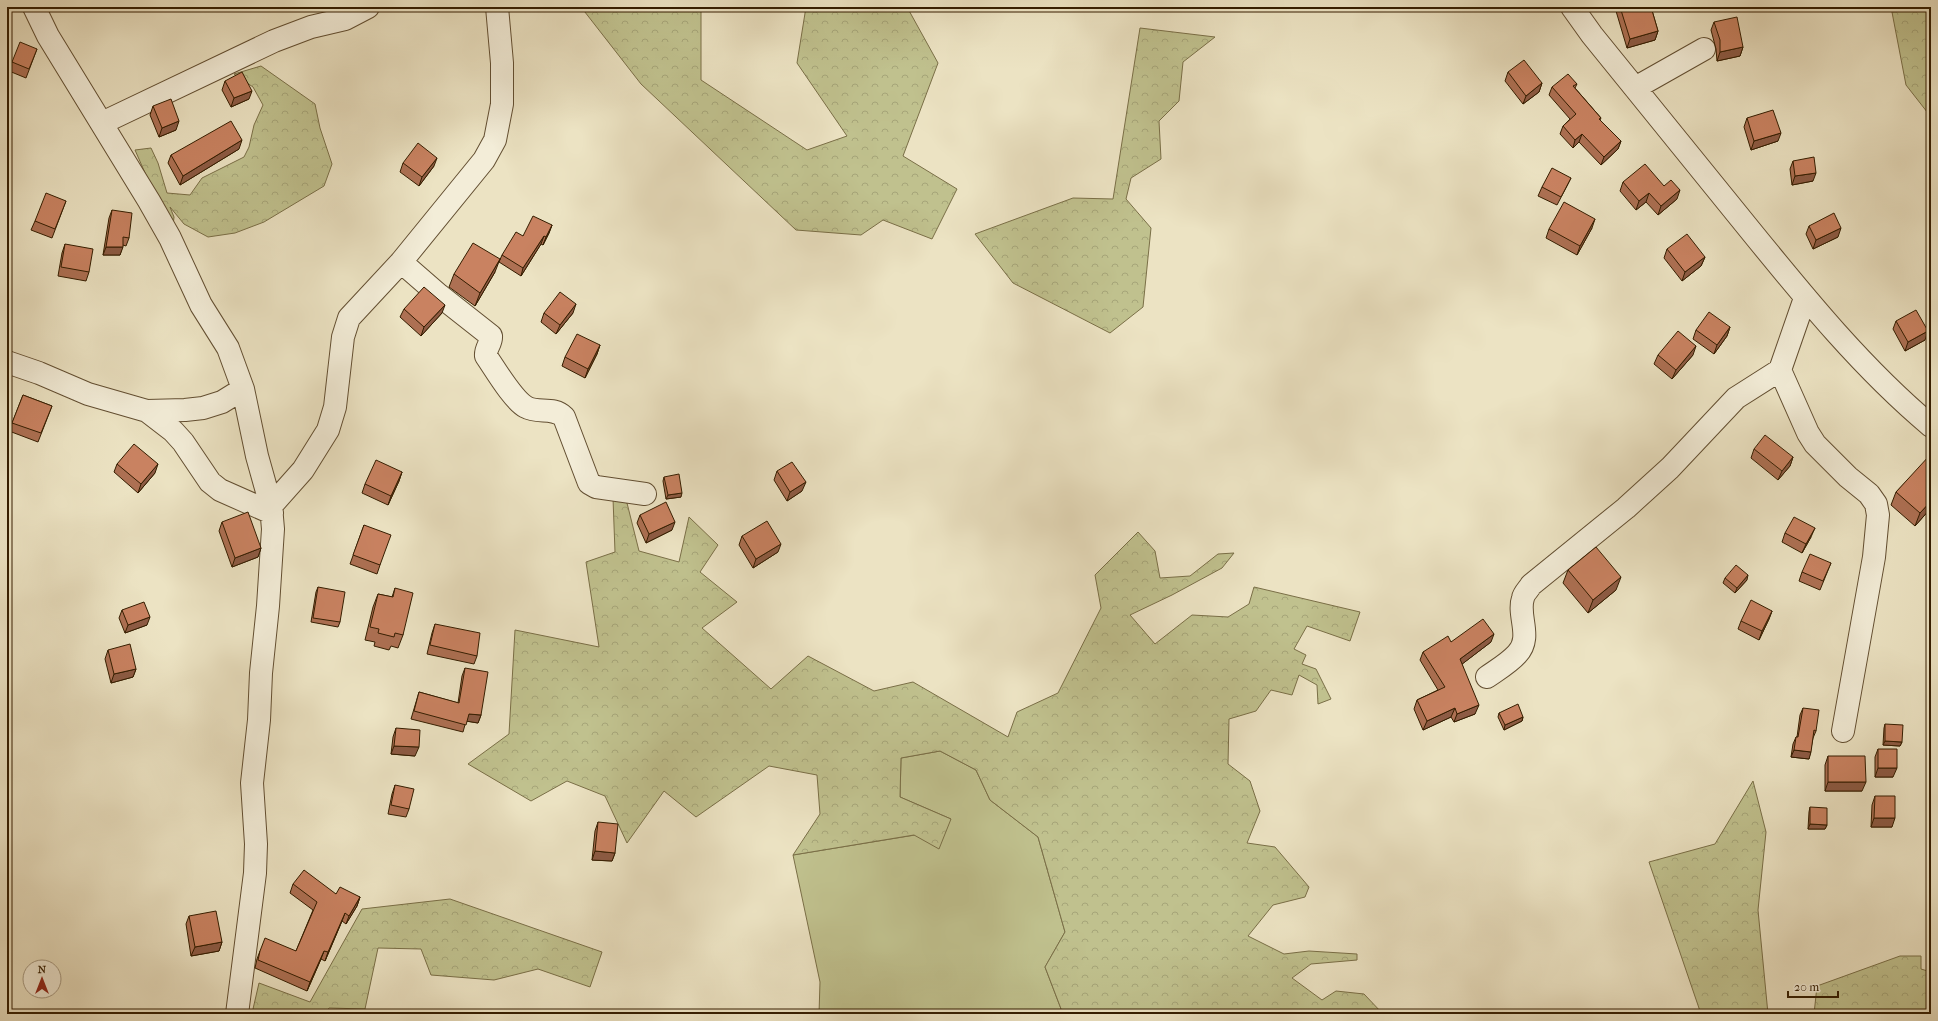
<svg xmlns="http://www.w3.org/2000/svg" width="1938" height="1021" font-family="'IM FELL French Canon',serif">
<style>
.grass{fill:#c0c18e;stroke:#7a6f47}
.forest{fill:url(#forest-crowns);stroke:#7a6f47}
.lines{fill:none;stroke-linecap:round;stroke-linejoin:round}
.minor-casing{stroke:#624e31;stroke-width:24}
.minor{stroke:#f3edd8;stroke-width:22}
.wall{fill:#ad7053;stroke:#341d00}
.shaded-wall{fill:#8d5b44;stroke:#341d00}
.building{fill:#c98261;stroke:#341d00}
</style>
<defs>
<pattern id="forest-crowns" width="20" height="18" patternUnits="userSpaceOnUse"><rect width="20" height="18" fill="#c0c18e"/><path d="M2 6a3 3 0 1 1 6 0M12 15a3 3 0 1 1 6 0" fill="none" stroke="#a6a579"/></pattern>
</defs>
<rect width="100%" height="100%" fill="#ece3c3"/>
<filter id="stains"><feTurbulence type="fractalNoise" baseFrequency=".005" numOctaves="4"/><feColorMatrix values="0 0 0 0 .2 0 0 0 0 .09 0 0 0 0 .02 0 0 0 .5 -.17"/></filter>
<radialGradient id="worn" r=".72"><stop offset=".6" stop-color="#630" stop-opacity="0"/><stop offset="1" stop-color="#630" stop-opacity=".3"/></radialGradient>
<path class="grass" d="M940,751L976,770L990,800L1038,837L1065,932L1045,967L1063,1014H819L820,982L793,855L915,835L951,819L900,797L901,758Z"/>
<path class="forest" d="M581,7H701V80L807,150L847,136L797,63L806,7H907L938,63L903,156L957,189L932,239L883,220L861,235L796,230L641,84Z
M1891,7H1931V117L1906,85Z
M1140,28L1215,37L1183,62L1179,101L1159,121L1161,159L1131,178L1126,199L1151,228L1143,307L1110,333L1013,283L975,234L1073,198L1113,199Z
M261,66L315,104L320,128L332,164L324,186L264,222L235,233L208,237L184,224L170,207L174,217L173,226L163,214L135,150L151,148L158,163L167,193L190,195L202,178L244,157L249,147L254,125L263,105L253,87L234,74Z
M613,498L627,503L639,551L679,562L689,517L718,545L700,572L737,602L702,628L771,689L808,656L874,691L913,682L1008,737L1017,712L1058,693L1101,608L1095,575L1138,532L1155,551L1160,578L1190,576L1218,554L1234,553L1222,568L1172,595L1130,615L1155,644L1192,615L1228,617L1249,604L1254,587L1360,612L1350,641L1307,626L1294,649L1306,655L1302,664L1316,669L1331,699L1318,704L1317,685L1299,675L1292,695L1271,690L1256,711L1229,719L1228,764L1250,781L1260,811L1247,843L1275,847L1309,887L1305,897L1273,905L1248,936L1284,954L1309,951L1357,954V960L1311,964L1292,978L1322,1000L1336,991L1364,994L1383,1014H1063L1045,967L1065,932L1038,837L990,800L976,770L940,751L901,758L900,797L951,819L939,849L914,835L793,855L820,814L817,775L769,766L696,817L664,791L627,843L605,796L567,781L531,801L468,764L509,734L515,630L599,647L586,562L615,552Z
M1753,781L1766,832L1758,910L1768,1014H1701L1649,862L1715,844Z
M450,899L602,952L590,987L538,969L494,980L431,975L421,949L378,948L365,1009L329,1008L325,1014H264L253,1009L259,983L310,1002L362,909Z
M1900,956H1921V969L1931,972V1014H1814L1817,986Z"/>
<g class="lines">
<g class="minor-casing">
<path id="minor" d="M34,7L48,36L149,201L170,238L201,305L228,348L243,389L257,456L271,506L273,529L268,606L261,673L259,720L252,783L256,844L255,873L237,1014
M1572,7L1592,35C1644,100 1697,165 1750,230C1806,299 1863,369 1931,426
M1635,88L1704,49
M102,123L274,41L311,27L345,19L368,7
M401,262L439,295L491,336C492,343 485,348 486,356C495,369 513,400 526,407C538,414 553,406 564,417L589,483L596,487L645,494
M7,362L39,373L88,394L147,411L185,410L203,408L222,402L243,389
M1780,370L1808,433L1815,444L1848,477L1869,494L1876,504L1878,515L1874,557L1843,731
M147,411L173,431L183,442L210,482L220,490L272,513
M271,506L303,470L328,430L335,407L343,337L349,318L401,262L484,160L495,140L502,104V63L497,7
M1487,677C1497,670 1509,663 1517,654C1533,637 1517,616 1523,598C1524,593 1529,589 1531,585L1626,508L1670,468L1736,398L1780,370L1805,298"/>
</g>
<use href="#minor" class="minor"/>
</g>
<path class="wall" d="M1617,7H1651L1658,31L1655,40L1627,48L1616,11Z
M1714,22L1743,47L1740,56L1717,61L1716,49L1711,30Z
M37,49L26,78L9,71L12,62Z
M1508,72L1542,83L1539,92L1523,104L1505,81Z
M225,81L249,99L231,107L222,90Z
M1577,84L1575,88L1601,118L1600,120L1621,141L1618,149L1601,165L1579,142L1573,148L1560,134L1563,126L1570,119L1549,95L1552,87Z
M153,106L176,130L159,137L150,115Z
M1747,118L1778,141L1751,150L1744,127Z
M239,149L180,185L168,163L171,155Z
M1793,161L1813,181L1792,185L1790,169Z
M403,163L434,166L419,186L400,172Z
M1571,178L1567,186L1557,205L1538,196L1542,187Z
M1623,182L1664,186L1677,199L1658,215L1646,202L1636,210L1620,191Z
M66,201L52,238L31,230L35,221Z
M112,210L129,238L126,246L123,245L120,255H103L109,218Z
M552,225L549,233L543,245L541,244L521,276L499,262L502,255L523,236Z
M1809,226L1838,237L1813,249L1806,234Z
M1592,228L1577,255L1546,238L1549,229Z
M65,244L89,272L86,281L58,276L62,253Z
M1667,249L1705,257L1701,266L1682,281L1664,258Z
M495,272L475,306L449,287L454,274Z
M404,309L442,313L421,336L400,317Z
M544,313H573L556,334L541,322Z
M1896,321L1925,340L1905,351L1893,329Z
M1730,327L1727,336L1714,354L1693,339L1696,330Z
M600,345L597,354L585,378L562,366L565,357Z
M1658,355H1693L1672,379L1654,364Z
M23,395L52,406L38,442L9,431Z
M1754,449L1793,457L1790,466L1778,480L1751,458Z
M1931,456V508L1915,526L1891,505L1896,492Z
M117,464L155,473L138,493L114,472Z
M777,471L802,491L787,501L774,480Z
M402,472L399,481L388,505L362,493L365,484Z
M664,477L681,497L666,499L663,481Z
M640,515L672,530L646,543L637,523Z
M222,522L261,548L258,557L232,567L219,531Z
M364,525L380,565L377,574L350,564Z
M1785,533L1811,537L1802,553L1782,542Z
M742,536L778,552L753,568L739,545Z
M1831,563L1820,590L1799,581L1802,572Z
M1568,570L1616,590L1588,613L1563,583Z
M1931,576V609H1929L1928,585Z
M1725,578L1747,580L1735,593L1723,583Z
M318,587L340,622L338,627L311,622L316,592Z
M395,588L403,635L398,648L391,646L389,650L374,646L375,642L365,640L373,607L378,594L392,597Z
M122,610L147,625L125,633L119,618Z
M1772,611L1769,619L1759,640L1738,629L1741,621Z
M435,624L477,656L474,664L427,654L432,633Z
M1451,642H1491L1462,664L1475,714L1454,722L1451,717L1423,730L1414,709L1417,700L1438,690L1420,660L1423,652Z
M108,650L136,669L133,677L111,683L105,659Z
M465,668L481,715L478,723L466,721L463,732L411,719L419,692L458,703L462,676Z
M1803,708L1816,731L1813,738L1809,759L1791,757L1793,744L1796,737H1797L1800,715Z
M1499,713L1523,717L1522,721L1504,730L1498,717Z
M1885,724L1902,742L1900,746L1883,745L1884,728Z
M396,728L415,756L391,754L393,737Z
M1878,749L1893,777H1875V757Z
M1828,756L1862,791H1825V765Z
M395,785L409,809L406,817L388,814L392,794Z
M1875,796L1892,827H1871L1872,805Z
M1810,807L1827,825L1825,829H1808L1809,812Z
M598,822L615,853L612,861L592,860L595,831Z
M293,884L336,894L360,897L357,906L346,924L342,921L325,961L321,959L307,991L255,968L257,959L260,951H296L313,910L290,893Z
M189,916L222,942L219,951L191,956L186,924Z"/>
<path class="shaded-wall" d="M1658,31L1655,40L1627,48L1630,39Z
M1743,47L1740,56L1717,61L1720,52Z
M1542,83L1539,92L1523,104L1526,96Z
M252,91L249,99L231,107L234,98Z
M179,121L176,130L159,137L162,128Z
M1781,133L1778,141L1751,150L1754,141Z
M1582,134L1579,142L1573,148L1575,140Z
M242,140L239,149L180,185L183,176Z
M1621,141L1618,149L1601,165L1604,157Z
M437,158L434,166L419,186L422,177Z
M1816,173L1813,181L1792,185L1795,176Z
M1680,190L1677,199L1658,215L1661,206Z
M1649,193L1646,202L1636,210L1639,201Z
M1595,219L1592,228L1577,255L1580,246Z
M552,225L549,233L543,245L546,237Z
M1841,228L1838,237L1813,249L1816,240Z
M544,236L541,244L521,276L523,268Z
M106,247H123L120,255H103Z
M1705,257L1701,266L1682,281L1685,272Z
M500,259L495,272L475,306L480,293Z
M576,304L573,313L556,334L560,325Z
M445,305L442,313L421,336L424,327Z
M1730,327L1727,336L1714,354L1717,345Z
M1928,331L1925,340L1905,351L1908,342Z
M600,345L597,354L585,378L588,369Z
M1696,346L1693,355L1672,379L1676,370Z
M1793,457L1790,466L1778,480L1782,471Z
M158,464L155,473L138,493L141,484Z
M402,472L399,481L388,505L391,496Z
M806,482L802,491L787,501L790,492Z
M682,493L681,497L666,499L668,495Z
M1931,501V508L1915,526L1920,513Z
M675,522L672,530L646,543L649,534Z
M1815,528L1811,537L1802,553L1806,544Z
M781,544L778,552L753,568L756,559Z
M261,548L258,557L232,567L235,558Z
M1748,575L1747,580L1735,593L1737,588Z
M1621,577L1616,590L1588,613L1593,600Z
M1772,611L1769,619L1759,640L1762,631Z
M150,617L147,625L125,633L128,625Z
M1494,634L1491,642L1457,668L1460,659Z
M136,669L133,677L111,683L114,674Z
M1479,705L1475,714L1454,722L1457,714Z
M1455,708L1451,717L1423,730L1427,721Z
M469,714L481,715L478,723L466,721Z
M1523,717L1522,721L1504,730L1505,725Z
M1885,741L1902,742L1900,746L1883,745Z
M394,746L419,747L415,756L391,754Z
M1794,750L1811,752L1809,759L1791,757Z
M1878,768H1897L1893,777H1875Z
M1828,782H1866L1862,791H1825Z
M1874,818H1895L1892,827H1871Z
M1810,824L1827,825L1825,829H1808Z
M595,851L615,853L612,861L592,860Z
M360,897L357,906L346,924L349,916Z
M345,913L342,921L325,961L328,952Z
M222,942L219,951L191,956L195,947Z
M324,951L321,959L307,991L310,982Z"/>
<path class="building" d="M1620,7H1651L1658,31L1630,39Z
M1737,17L1743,47L1720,52V40L1714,22Z
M20,42L37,49L29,69L12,62Z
M1524,60L1542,83L1526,96L1508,72Z
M242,72L252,91L234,98L225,81Z
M1568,74L1577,84L1573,86L1601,118L1599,119L1621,141L1604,157L1582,134L1575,140L1563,126L1576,114L1552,87Z
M171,99L179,121L162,128L153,106Z
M1773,110L1781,133L1754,141L1747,118Z
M231,121L242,140L183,176L171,155Z
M418,143L437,158L422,177L403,163Z
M1814,157L1816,173L1795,176L1793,161Z
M1645,164L1664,186L1671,180L1680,190L1661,206L1649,193L1639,201L1623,182Z
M1552,168L1571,178L1561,197L1542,187Z
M46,193L66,201L55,229L35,221Z
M1564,202L1595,219L1580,246L1549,229Z
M112,210L132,213L129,238L123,237V247H106Z
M1834,213L1841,228L1816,240L1809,226Z
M533,216L552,225L546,237L544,236L523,268L502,255L516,232L523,236Z
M1687,234L1705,257L1685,272L1667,249Z
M473,243L500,259L480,293L454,274Z
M65,244L93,249L89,272L61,267Z
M424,287L445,305L424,327L404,309Z
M560,292L576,304L560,325L544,313Z
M1916,310L1928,331L1908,342L1896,321Z
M1709,312L1730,327L1717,345L1696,330Z
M1678,331L1696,346L1676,370L1658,355Z
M577,334L600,345L588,369L565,357Z
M23,395L52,406L41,433L12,423Z
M1765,435L1793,457L1782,471L1754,449Z
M134,444L158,464L141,484L117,464Z
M1930,455L1931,456V501L1920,513L1896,492Z
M376,460L402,472L391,496L365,484Z
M792,462L806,482L790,492L777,471Z
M679,474L682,493L668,495L664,477Z
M666,502L675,522L649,534L640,515Z
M248,512L261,548L235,558L222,522Z
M1794,517L1815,528L1806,544L1785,533Z
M767,521L781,544L756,559L742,536Z
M364,525L391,535L380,565L353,555Z
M1596,547L1621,577L1593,600L1568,570Z
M1810,554L1831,563L1823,581L1802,572Z
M1736,565L1748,575L1737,588L1725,578Z
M318,587L345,592L340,622L313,618Z
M395,588L413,593L403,635L395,633L394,637L378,633L379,629L370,627L378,594L393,597Z
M1751,600L1772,611L1762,631L1741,621Z
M144,602L150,617L128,625L122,610Z
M1483,619L1494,634L1460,659L1479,705L1457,714L1455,708L1427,721L1417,700L1445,687L1423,652L1448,636L1451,642Z
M435,624L480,633L477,656L430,645Z
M130,644L136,669L114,674L108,650Z
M465,668L488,672L481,715L469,714L466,725L414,711L419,692L459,703Z
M1518,704L1523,717L1505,725L1499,713Z
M1803,708L1819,710L1816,731L1814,730L1811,752L1794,750L1796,737H1798Z
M1885,724L1903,725L1902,742L1885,741Z
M396,728L420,730L419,747L394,746Z
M1878,749H1897V768H1878Z
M1828,756H1865L1866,782H1828Z
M395,785L414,789L409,809L391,805Z
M1875,796H1895V818H1874Z
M1810,807L1827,808V825L1810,824Z
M598,822L618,824L615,853L595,851Z
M304,870L336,894L340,887L360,897L349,916L345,913L328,952L324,951L310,982L258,960L260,951L265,938L296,951L317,902L293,884Z
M216,911L222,942L195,947L189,916Z"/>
<rect width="1938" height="1021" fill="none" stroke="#ece3c3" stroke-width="24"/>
<rect x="8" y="8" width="1922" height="1005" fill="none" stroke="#341d00" stroke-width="2"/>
<rect x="12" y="12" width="1914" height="997" fill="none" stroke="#341d00"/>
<g transform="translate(42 979)"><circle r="19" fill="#f3edd8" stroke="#a79a82"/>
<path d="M0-3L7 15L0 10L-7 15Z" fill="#8f2418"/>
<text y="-6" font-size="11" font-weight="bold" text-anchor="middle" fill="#341d00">N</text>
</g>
<path d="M1788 991v6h50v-6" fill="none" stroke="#341d00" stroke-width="2"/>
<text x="1794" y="991" font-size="12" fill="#341d00" stroke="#f3edd8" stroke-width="3" paint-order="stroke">20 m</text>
<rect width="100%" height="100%" filter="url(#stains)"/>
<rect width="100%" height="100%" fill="url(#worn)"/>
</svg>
